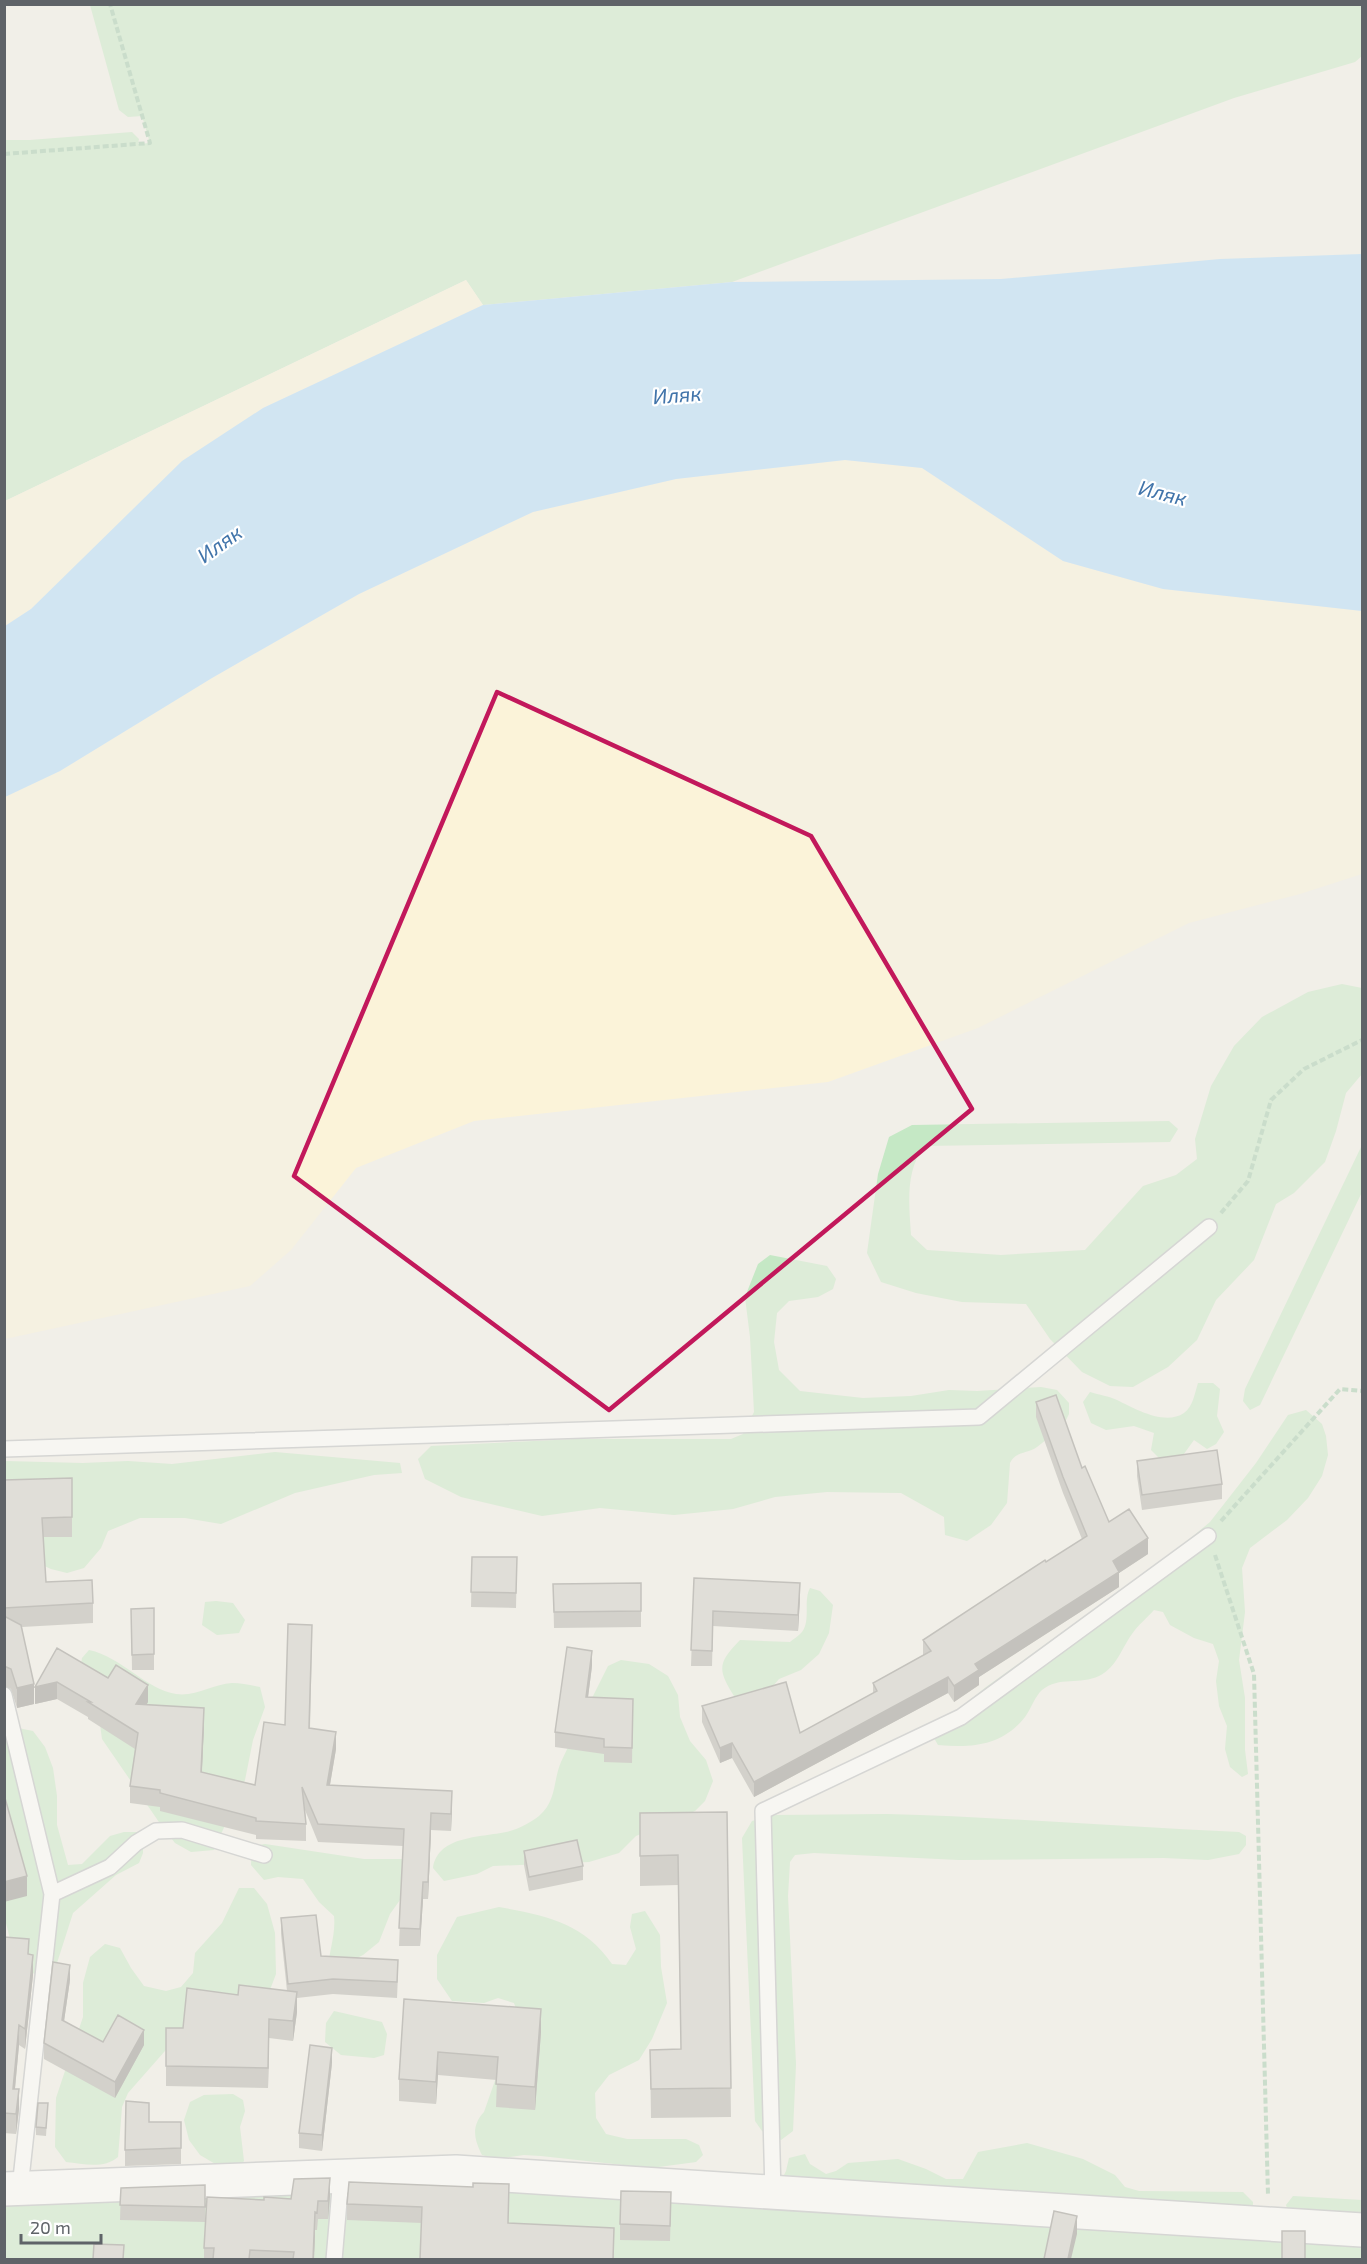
<svg xmlns="http://www.w3.org/2000/svg" width="1367" height="2264" font-family="'Exo 2',sans-serif">
<style>
.green{fill:#c5e8c5}
.sand{fill:#fbf3d9}
.water{fill:#aadaff}
.lines{fill:none;stroke-linecap:round;stroke-linejoin:round}
.service-casing{stroke:#b5b8bc;stroke-width:18}
.tertiary-casing{stroke:#b5b8bc;stroke-width:36}
.path{stroke:#9cc7a9;stroke-width:4;stroke-dasharray:6 3;stroke-linecap:butt}
.service{stroke:#fff;stroke-width:15}
.tertiary{stroke:#fff;stroke-width:33}
.wall{fill:#afaea9}
.shaded-wall{fill:#8f8d8a}
.building{fill:#cccac5;stroke:#8f8d8a;stroke-width:1.5}
.marked{fill:none;stroke:#c2185b;stroke-width:4.5;stroke-linejoin:round}
.labels{text-anchor:middle;dominant-baseline:central;stroke-width:4.5;stroke-linejoin:round;paint-order:stroke}
.water-label{font-size:21px;font-style:italic;fill:#4174aa;stroke:#fff}
</style>
<rect width="100%" height="100%" fill="#f1efe8"/>
<path class="green" d="M90,5H1362V56L1355,62L1234,98L732,282L483,305L466,280L5,501V140H30L132,132L139,139L138,144L150,143L142,116L128,117L119,110Z
M1342,984L1362,988V1074L1346,1093L1336,1131L1325,1162L1294,1193L1276,1204L1254,1260L1216,1300L1197,1340L1168,1367L1133,1387L1110,1386L1082,1372L1050,1339L1026,1304L962,1302L916,1293L881,1282L867,1253L878,1174L889,1137L912,1125L1169,1121L1178,1129L1170,1142L924,1146C905,1172 909,1204 911,1235L927,1250L1001,1255L1085,1250L1143,1186L1176,1175L1197,1159L1195,1139L1211,1086L1234,1046L1262,1017L1308,992Z
M1362,1145V1192L1260,1405L1250,1410L1243,1401L1245,1389Z
M770,1255L827,1266L836,1279L833,1289L818,1297L789,1301L777,1313L774,1342L779,1370L800,1391L863,1398L911,1396L949,1390L977,1391L1041,1387L1057,1390L1069,1403V1414L1066,1420C1057,1429 1048,1439 1037,1447C1027,1454 1016,1451 1010,1463L1007,1503L991,1525L967,1541L945,1535L944,1517L901,1493L827,1492L775,1497L733,1509L674,1515L600,1508L542,1516L461,1497L425,1479L418,1459L431,1446L576,1439H731L743,1434L754,1412L750,1337L745,1297L758,1264Z
M1198,1383H1213L1220,1389L1217,1416L1224,1432L1216,1444L1207,1449L1194,1440L1178,1462L1159,1458L1151,1450L1154,1433L1134,1426L1106,1430L1091,1423L1083,1402L1090,1392C1099,1395 1109,1396 1117,1400C1135,1409 1165,1426 1184,1413C1193,1407 1195,1392 1198,1383Z
M1306,1410L1322,1424L1326,1436L1328,1455L1322,1476L1308,1498L1287,1520L1250,1548L1242,1568L1245,1612L1239,1660L1245,1698V1750L1248,1774L1242,1777L1230,1767L1225,1749L1227,1726L1219,1706L1216,1681L1219,1661L1213,1644L1194,1638L1170,1625L1163,1612L1154,1610C1147,1618 1138,1625 1132,1634C1121,1649 1117,1667 1099,1676C1080,1685 1059,1676 1042,1690C1035,1696 1031,1709 1025,1717C1002,1746 973,1748 938,1745L934,1738L943,1718L959,1709L986,1687L1175,1551L1210,1522L1256,1463L1288,1415Z
M275,1452L400,1463L402,1473L374,1475L295,1493L221,1524L185,1518H140L108,1531L101,1548L84,1568L67,1573L51,1569L17,1553L5,1537V1461L83,1463L128,1461L172,1464Z
M810,1588L820,1591L833,1605L829,1633L819,1654L801,1670L779,1679L767,1693L750,1699L734,1696C717,1669 718,1663 740,1640L790,1642C793,1639 799,1636 802,1632C811,1620 803,1601 810,1588Z
M216,1601L233,1603L245,1620L239,1633L217,1635L202,1625L205,1602Z
M89,1650C122,1657 145,1689 176,1694C196,1697 213,1684 232,1683C241,1683 251,1685 260,1687L265,1707L253,1740L245,1780L214,1850L191,1852L175,1843L161,1825L102,1739L94,1681L80,1670L82,1658Z
M621,1660L649,1664L668,1676L678,1695L680,1717L690,1741L706,1760L713,1781L705,1801L695,1811L636,1836L619,1853L589,1862L493,1866L477,1874L444,1881L433,1868C438,1834 484,1838 510,1831C518,1829 532,1822 539,1816C557,1801 553,1780 561,1762C576,1730 592,1698 608,1666Z
M18,1728L33,1731L45,1747L53,1768L57,1796V1825L68,1865L82,1864L110,1836L124,1832H137L143,1838V1853L139,1863L116,1875L73,1913L57,1963L51,1971L34,1974L11,1943L5,1919L4,1736Z
M887,1814C1004,1817 1122,1827 1239,1832L1246,1836V1845L1239,1854L1208,1860L1164,1858L959,1860L814,1853L795,1855L790,1862L788,1896L796,2064L793,2131L781,2140L762,2131L755,2121L742,1838L752,1821L776,1815Z
M265,1844L364,1859H411L422,1869L390,1914L379,1942L363,1955L347,1963L328,1969C329,1951 336,1934 334,1916L319,1902L303,1879L278,1877L264,1880L251,1865L252,1846Z
M239,1888H254L267,1904L275,1933L276,1974L268,1995L179,2035L128,2093L122,2107L118,2157C104,2169 84,2164 66,2162L55,2147L56,2098L83,2017V1983L90,1957L105,1944L120,1948L131,1968L144,1986L166,1991L181,1987L193,1973L195,1953L222,1923Z
M499,1907C546,1916 583,1922 612,1964L626,1965L636,1949L630,1927L632,1914L645,1911L660,1935L661,1967L667,2003L652,2039L639,2060L609,2075L595,2093L596,2118L606,2134L627,2139H686L699,2145L703,2155L696,2162L651,2168L541,2156L524,2155L497,2159L482,2155C474,2139 471,2126 484,2112L518,2015L514,2003L498,1998L484,2003L452,2001L437,1979V1955L457,1917Z
M334,2011L382,2022L387,2034L384,2055L374,2058L341,2055L325,2042L326,2023Z
M233,2094L243,2100L245,2111L240,2127L244,2161L239,2167L217,2165L200,2155L189,2140L184,2120L190,2102L204,2095Z
M1027,2143L1083,2159L1115,2175L1125,2187L1139,2191L1243,2192L1253,2202V2210L1289,2214L1286,2205L1293,2196L1362,2200V2259H5L4,2189L779,2185L786,2171L789,2158L805,2154L810,2164L826,2174L836,2171L848,2163L898,2159L926,2169L946,2179H963L978,2152Z"/>
<path class="sand" d="M466,280L483,305L263,408L31,609L5,626V501Z
M845,460L922,468L1063,561L1163,589L1362,611V874L1300,894L1189,923L978,1028L828,1082L474,1121L356,1168L291,1250L250,1286L5,1339L4,797L60,771L212,678L359,594L533,512L676,479Z"/>
<path class="water" d="M1362,254V611L1163,589L1063,561L922,468L845,460L676,479L533,512L359,594L212,678L60,771L5,797V626L31,609L182,461L263,408L483,305L732,282L1001,279L1220,259Z"/>
<g class="lines">
<g class="service-casing">
<path id="service" d="M4,1449L979,1417L1209,1227
M4,1695L52,1894L20,2188
M52,1894L110,1867L136,1843L156,1831L182,1830L264,1855
M773,2193L763,1811L961,1717L1208,1536
M334,2260L341,2177"/>
</g>
<g class="tertiary-casing">
<path id="tertiary" d="M4,2189L456,2172L1362,2230"/>
</g>
<path class="path" d="M4,154L150,143L110,4
M1221,1213L1248,1181L1271,1100L1304,1069L1362,1040
M1221,1521L1340,1389L1362,1391
M1215,1555L1254,1674L1268,2195"/>
<use href="#service" class="service"/>
<use href="#tertiary" class="tertiary"/>
</g>
<path class="wall" d="M1036,1402L1082,1468L1109,1522L1148,1554L1119,1573V1587L979,1677V1685L954,1702L948,1693L754,1797L732,1758L720,1763L702,1722V1706L800,1733L873,1694V1683L923,1655V1640L1082,1539L1063,1493L1036,1417Z
M1137,1461L1222,1484V1499L1142,1510L1137,1476Z
M72,1478V1537H43L46,1582L93,1603V1623L22,1627L34,1704L17,1708L11,1689L4,1686V1480Z
M472,1557H517L516,1608L471,1607Z
M694,1578L800,1598L798,1631L713,1626L712,1666H691Z
M641,1583V1627L554,1628L553,1584Z
M154,1608V1670H132L131,1609Z
M312,1642L310,1728L336,1749L330,1785L452,1808L451,1831L431,1830L428,1899H423L420,1946H399L403,1846L318,1842L305,1810L306,1824V1841L256,1839V1835L160,1811V1807L130,1803V1786L135,1749L88,1719V1717L57,1699L35,1704L57,1648L148,1702L146,1705L204,1725L202,1772L255,1785L285,1725Z
M592,1666L588,1697L633,1699L632,1763L604,1762V1754L555,1747V1732Z
M727,1812L731,2117L651,2118L650,2050L681,2049L678,1885L640,1886V1813Z
M524,1851L583,1866V1880L529,1891L524,1865Z
M281,1918L321,1956L398,1975L397,1998L333,1994L297,1998V2012L293,2041L269,2038L268,2088L166,2086V2028H183L238,1995L287,1991L281,1934Z
M4,1937L29,1954L33,1975L25,2049L19,2045L15,2089L19,2109L16,2134L4,2133Z
M70,1980L64,2021L103,2042L144,2045L115,2098L44,2059V2043Z
M404,1999L541,2032L535,2110L496,2107L497,2080L438,2075L436,2104L399,2101V2079Z
M332,2063L322,2151L299,2148V2133Z
M48,2103L46,2136L36,2135V2127Z
M149,2122H181V2164L125,2166V2150Z
M349,2182L508,2223L614,2243V2259H420L422,2223L347,2220V2204Z
M205,2185V2222L120,2220L121,2188Z
M330,2196L328,2219H318L317,2230H315L314,2259H204V2248L264,2200Z
M671,2208L670,2241L620,2240V2224Z"/>
<path class="shaded-wall" d="M1148,1538V1554L1119,1573V1587L979,1677V1685L954,1702V1686L975,1664L1113,1561Z
M800,1583V1598L798,1631V1615Z
M592,1651V1666L586,1713V1697Z
M948,1677V1693L754,1797V1782Z
M57,1682V1699L35,1704V1687Z
M34,1684V1704L17,1708V1688Z
M148,1685V1702L136,1722V1704Z
M204,1708V1725L201,1789V1772Z
M336,1732V1749L327,1802V1785Z
M732,1743V1758L720,1763V1748Z
M452,1791V1808L451,1831V1814Z
M431,1813V1830L428,1899V1882Z
M27,1876V1896L4,1902V1882Z
M423,1882V1899L420,1946V1929Z
M33,1955V1975L25,2049V2029Z
M70,1965V1980L62,2035V2020Z
M297,1992V2012L293,2041V2021Z
M541,2009V2032L535,2110V2087Z
M269,2019V2038L268,2088V2068Z
M19,2025V2045L13,2109V2089Z
M144,2030V2045L115,2098V2082Z
M332,2048V2063L322,2151V2135Z
M438,2052V2075L436,2104V2082Z
M19,2089V2109L16,2134V2114Z
M330,2178V2196L328,2219V2201Z
M315,2212V2230L314,2259H313Z
M1077,2216V2234L1071,2259H1068Z"/>
<path class="building" d="M1056,1395L1082,1468L1085,1466L1109,1522L1129,1509L1148,1538L1113,1561L1119,1572L975,1664L979,1670L954,1686L948,1677L754,1782L732,1743L720,1748L702,1706L786,1682L800,1733L877,1691L873,1683L931,1651L923,1640L1045,1560L1046,1562L1087,1536L1063,1477L1036,1402Z
M1217,1450L1222,1484L1142,1495L1137,1461Z
M72,1478V1517L42,1518L46,1582L92,1580L93,1603L4,1608V1480Z
M472,1557H517L516,1593L471,1592Z
M694,1578L800,1583L798,1615L713,1611L712,1651L691,1650Z
M641,1583V1611L554,1612L553,1584Z
M154,1608V1654L132,1655L131,1609Z
M4,1616L21,1625L34,1684L17,1688L11,1669L4,1666Z
M288,1624L312,1625L309,1728L336,1732L327,1785L452,1791L451,1814L431,1813L428,1882H423L420,1929L399,1928L404,1829L318,1824L302,1787L306,1824L256,1821V1818L160,1793V1790L130,1786L138,1733L88,1702H91L57,1682L35,1687L57,1648L108,1678L116,1665L148,1685L136,1704L204,1708L201,1772L255,1785L264,1722L285,1725Z
M567,1647L592,1651L586,1697L633,1699L632,1748L604,1747V1739L555,1732Z
M5,1798L27,1876L4,1882V1799Z
M727,1812L731,2088L651,2089L650,2050L681,2049L678,1855L640,1856V1813Z
M577,1840L583,1866L529,1877L524,1851Z
M316,1915L321,1956L398,1960L397,1982L333,1979L288,1984L281,1918Z
M4,1937L29,1939L28,1954L33,1955L25,2029L19,2025L13,2089H19L16,2114L4,2113Z
M53,1962L70,1965L62,2020L103,2042L118,2015L144,2030L115,2082L44,2043Z
M239,1985L297,1992L293,2021L269,2019L268,2068L166,2066V2028H183L187,1988L238,1995Z
M404,1999L541,2009L535,2087L496,2084L498,2057L438,2052L436,2082L399,2079Z
M310,2045L332,2048L322,2135L299,2133Z
M126,2101L149,2103V2122H181V2148L125,2150Z
M38,2103H48L46,2128L36,2127Z
M330,2178L328,2201H318L317,2213L315,2212L313,2259H293L294,2252L250,2250L249,2259H213L214,2248H204L207,2197L264,2200V2197L291,2199L294,2179Z
M349,2182L473,2187V2183L509,2184L508,2223L614,2228L613,2259H420L422,2207L347,2204Z
M205,2185V2207L120,2205L121,2188Z
M621,2191L671,2192L670,2226L620,2224Z
M1054,2211L1077,2216L1068,2259H1044Z
M1282,2231H1305V2259H1282Z
M94,2244L124,2245L123,2259H93Z"/>
<path d="M0 0H1367V2264H0ZM497,692L811,836L972,1109L609,1410L294,1176Z" fill="#f1efe8" fill-opacity=".55" fill-rule="evenodd"/>
<path class="marked" d="M497,692L811,836L972,1109L609,1410L294,1176Z"/>
<g class="labels">
<g class="water-label">
<text transform="translate(677 394) rotate(-4)">Иляк</text>
<text transform="translate(1163 492) rotate(14)">Иляк</text>
<text transform="translate(219 543) rotate(-35)">Иляк</text>
</g>
</g>
<rect width="1367" height="2264" fill="none" stroke="#5f6368" stroke-width="12"/>
<path d="M21 2234v9h80v-9" fill="none" stroke="#5f6368" stroke-width="3"/>
<text x="30" y="2234" font-size="18" fill="#5f6368" stroke="#ffffff" stroke-width="4.5" paint-order="stroke">20 m</text>
</svg>
